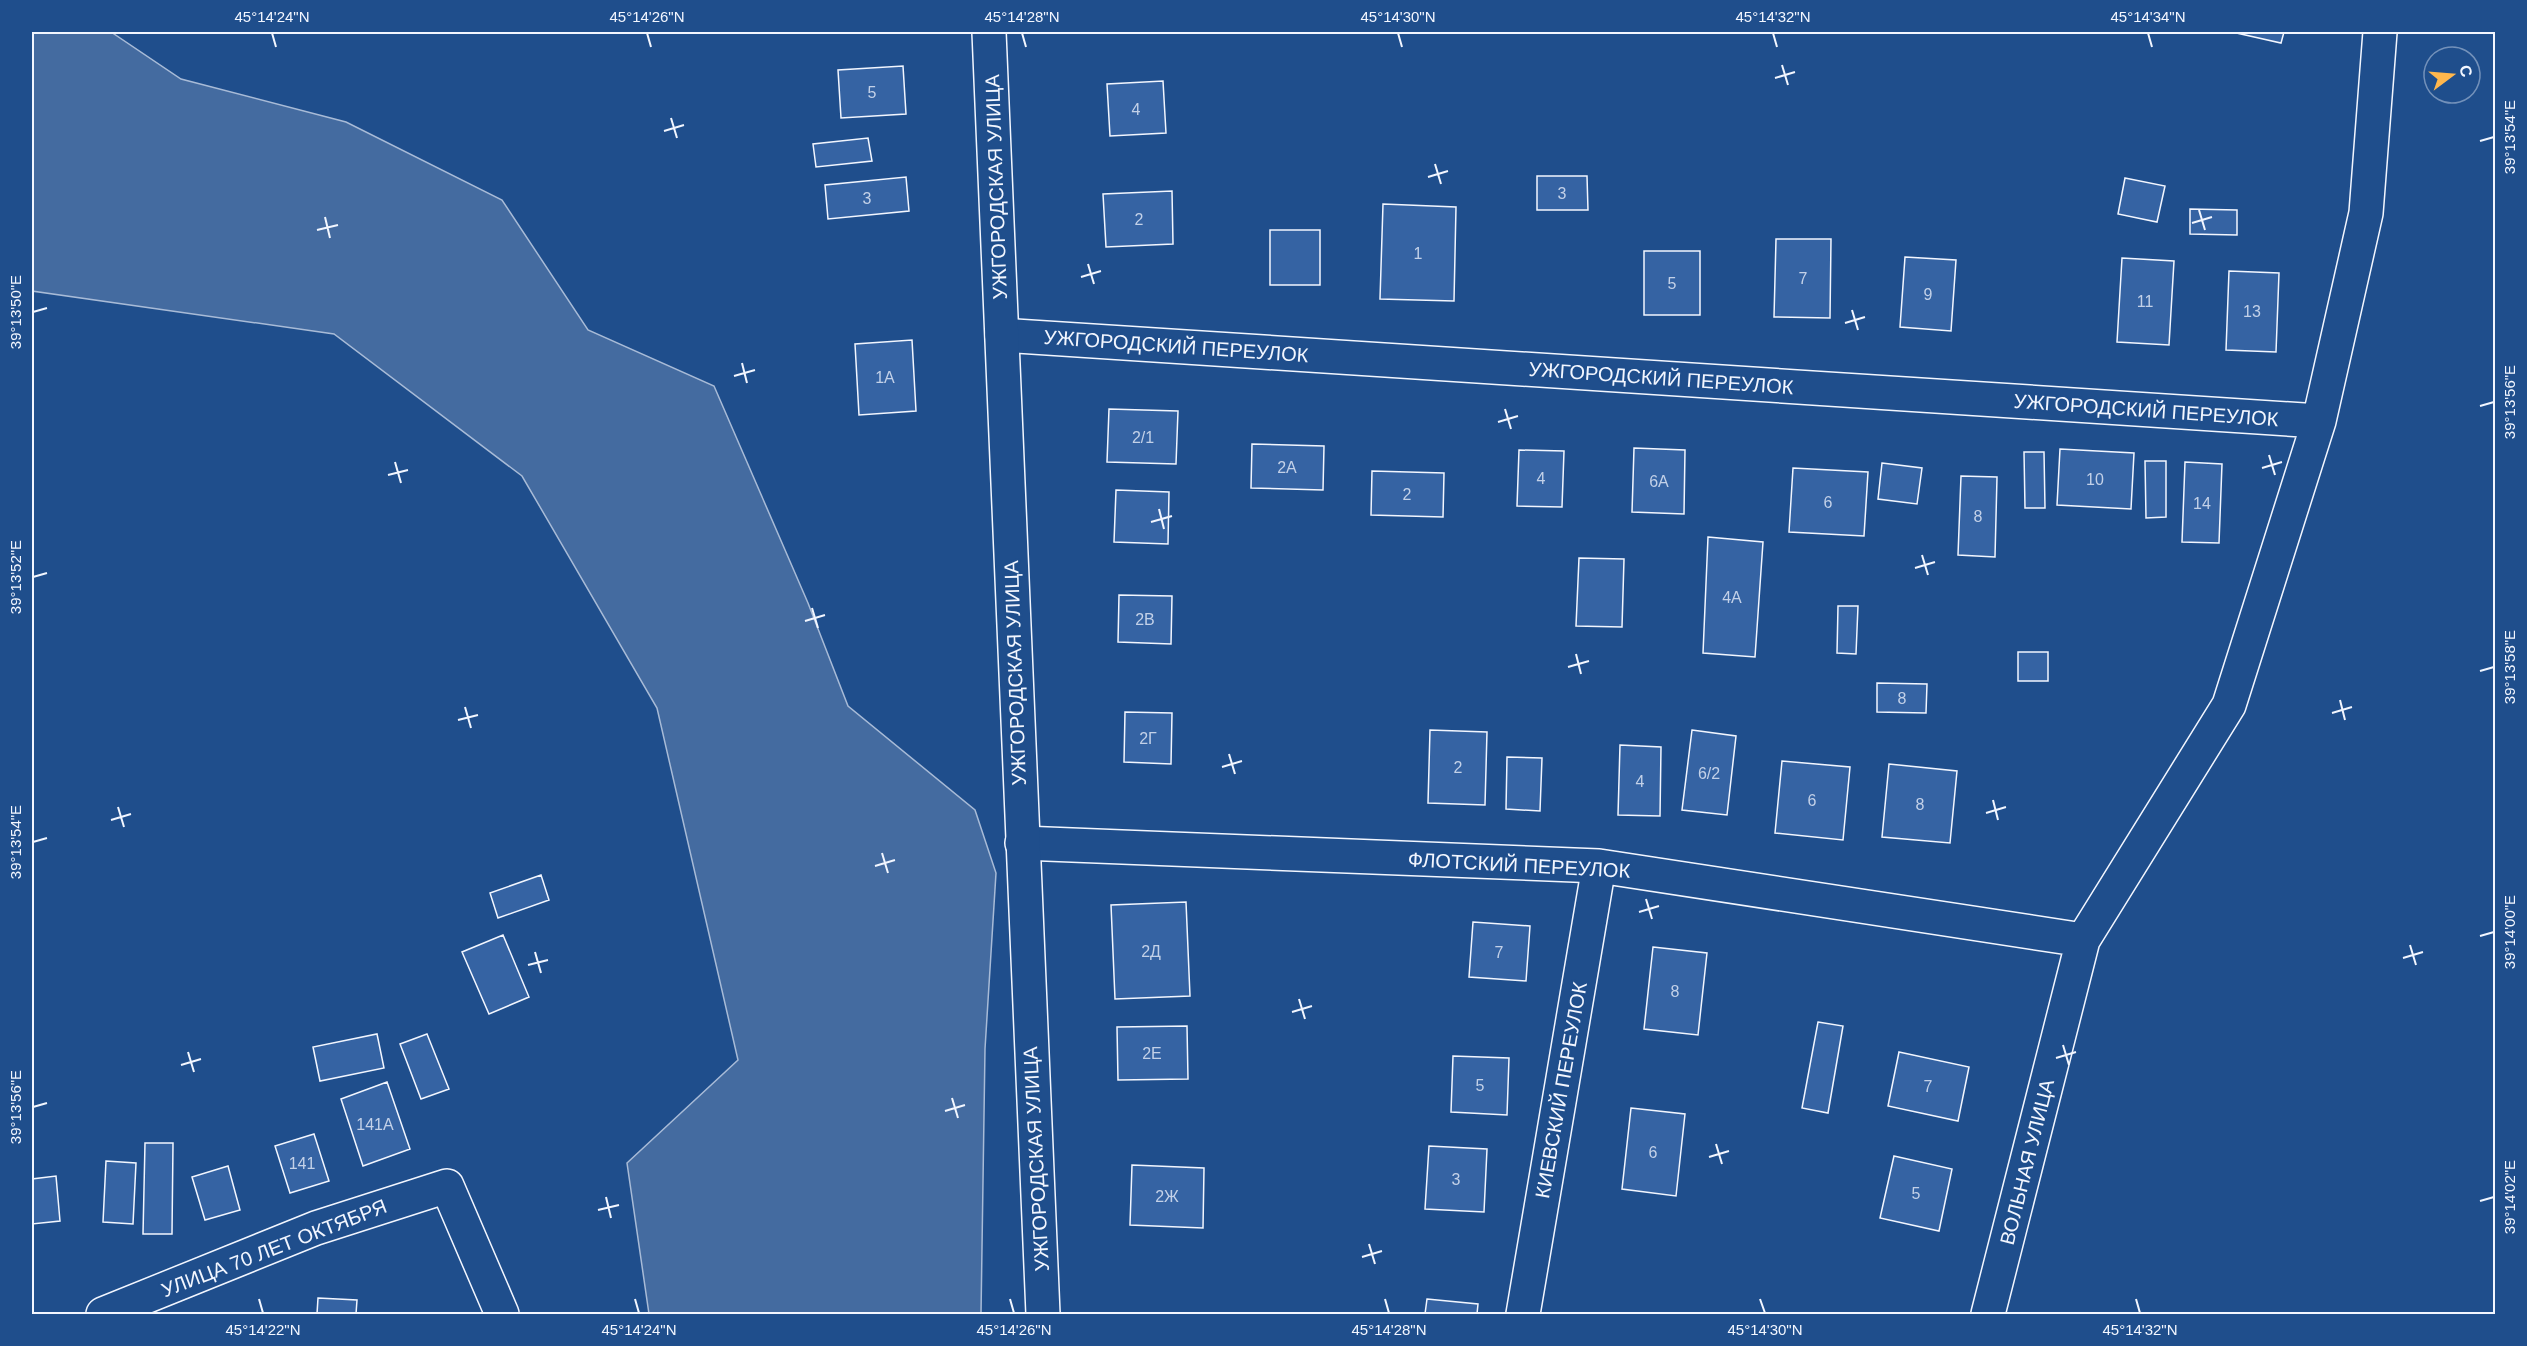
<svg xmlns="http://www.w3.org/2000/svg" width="2527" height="1346" font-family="Arial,sans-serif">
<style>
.water{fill:#446ba0;stroke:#a8bbd7;stroke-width:1.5}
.building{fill:#3563a3;stroke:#f2f6ff;stroke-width:1.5}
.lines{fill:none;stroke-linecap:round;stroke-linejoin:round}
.street-casing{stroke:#f2f6ff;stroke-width:36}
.secondary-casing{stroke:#f2f6ff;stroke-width:36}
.street{stroke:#1f4e8c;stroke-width:33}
.secondary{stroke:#1f4e8c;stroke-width:33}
.ticks{fill:none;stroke:#f2f6ff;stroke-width:2}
.labels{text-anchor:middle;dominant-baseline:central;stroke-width:4.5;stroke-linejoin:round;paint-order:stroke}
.number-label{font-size:16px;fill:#c3d1e8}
.street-label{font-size:20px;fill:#f2f6ff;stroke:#1f4e8c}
.neatline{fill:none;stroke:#f2f6ff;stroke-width:2}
.ticks-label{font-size:15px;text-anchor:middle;fill:#f2f6ff}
</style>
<rect width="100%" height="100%" fill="#1f4e8c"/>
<path class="water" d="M32,32H111L181,79L346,122L502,200L588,330L714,386L808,603L848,706L975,810L996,873L985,1049L981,1314H649L627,1163L738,1060L657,708L522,476L334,334L32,291Z"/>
<path class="building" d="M2232,32H2284L2281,43Z
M903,66L906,114L841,118L838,70Z
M1163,81L1166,133L1110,136L1107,84Z
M868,138L872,161L816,167L813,144Z
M1537,176H1587L1588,210H1537Z
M906,177L909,211L828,219L825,185Z
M2125,178L2165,186L2157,222L2118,214Z
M1172,191L1173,244L1106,247L1103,194Z
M1383,204L1456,207L1454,301L1380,299Z
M2190,209L2237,210V235L2190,234Z
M1270,230H1320V285H1270Z
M1776,239H1831L1830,318L1774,317Z
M1644,251H1700V315H1644Z
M1905,257L1956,260L1951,331L1900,327Z
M2122,258L2174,261L2169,345L2117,342Z
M2229,271L2279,273L2276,352L2226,350Z
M912,340L916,411L859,415L855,344Z
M1109,409L1178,411L1176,464L1107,462Z
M1252,444L1324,446L1323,490L1251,488Z
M1634,448L1685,450L1684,514L1632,512Z
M2060,449L2134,453L2131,509L2057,505Z
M1519,450L1564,451L1562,507L1517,506Z
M2024,452H2044L2045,508H2025Z
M2145,461H2166V517L2146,518Z
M2185,462L2222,464L2219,543L2182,542Z
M1882,463L1922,468L1917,504L1878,499Z
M1793,468L1868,472L1864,536L1789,532Z
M1372,471L1444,473L1443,517L1371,515Z
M1961,476L1997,477L1995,557L1958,555Z
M1116,490L1169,492L1168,544L1114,542Z
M1708,537L1763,542L1755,657L1703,653Z
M1579,558L1624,559L1622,627L1576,626Z
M1119,595L1172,596L1171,644L1118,642Z
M1838,606H1858L1856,654L1837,653Z
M2018,652H2048V681H2018Z
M1877,683L1927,684L1926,713L1877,712Z
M1125,712L1172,713L1171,764L1124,762Z
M1430,730L1487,732L1485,805L1428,803Z
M1692,730L1736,736L1727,815L1682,810Z
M1620,745L1661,747L1660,816L1618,815Z
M1507,757L1542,758L1540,811L1506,809Z
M1782,761L1850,767L1843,840L1775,833Z
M1889,764L1957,771L1950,843L1882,837Z
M541,875L549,900L498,918L490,893Z
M1186,902L1190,996L1115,999L1111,905Z
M1473,922L1530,926L1526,981L1469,977Z
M503,935L529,997L489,1014L462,952Z
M1653,947L1707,953L1698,1035L1644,1029Z
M1818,1022L1843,1026L1828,1113L1802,1108Z
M1187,1026L1188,1079L1118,1080L1117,1027Z
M377,1034L384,1068L320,1081L313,1047Z
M427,1034L449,1089L421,1099L400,1044Z
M1899,1052L1969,1067L1958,1121L1888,1106Z
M1453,1056L1509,1058L1507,1115L1451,1112Z
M387,1082L410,1149L363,1166L341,1099Z
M1631,1108L1685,1114L1676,1196L1622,1189Z
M314,1134L329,1181L290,1193L275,1146Z
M145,1143H173L172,1234H143Z
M1429,1146L1487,1149L1484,1212L1425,1209Z
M1894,1156L1952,1169L1939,1231L1880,1218Z
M106,1161L136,1163L133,1224L103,1222Z
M1132,1165L1204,1168L1203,1228L1130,1225Z
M228,1166L240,1210L205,1220L192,1177Z
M56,1176L60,1221L32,1224V1179Z
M318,1298L357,1300L356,1314H317Z
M1427,1299L1478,1304L1477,1314H1425Z"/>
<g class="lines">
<g class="street-casing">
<path id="street" d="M1002,335L2319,421
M1022,843L1599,866L2083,940
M103,1314L316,1228L447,1186L502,1314
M1523,1314L1599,866
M1988,1314L2083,940L2229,705L2319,421L2366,213L2380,32"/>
</g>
<g class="secondary-casing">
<path id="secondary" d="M989,32L1043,1314"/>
</g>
<use href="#street" class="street"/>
<use href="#secondary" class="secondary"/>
</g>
<path class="ticks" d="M272,33L276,47M647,33L651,47M1022,33L1026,47M1398,33L1402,47M1773,33L1777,47M2148,33L2152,47M1782,65L1788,85M1775,78L1795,72M671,118L677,138M664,131L684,125M2480,141L2494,137M1435,164L1441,184M1428,177L1448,171M2199,210L2205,230M325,217L330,238M2192,223L2212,217M317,230L338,225M1088,264L1094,284M1081,277L1101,271M1852,310L1858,330M33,312L47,308M1845,323L1865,317M742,363L747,383M734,376L755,370M2480,406L2494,402M1505,409L1511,429M1498,422L1518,416M2269,455L2275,475M395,462L401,483M2262,468L2282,462M388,475L408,470M1159,509L1164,529M1151,522L1172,516M1922,555L1928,575M1915,568L1935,562M33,577L47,573M812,608L818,628M805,621L825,615M1576,654L1581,674M1568,667L1589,661M2480,671L2494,667M2340,700L2345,720M465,707L471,728M2332,713L2352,707M458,720L478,715M1229,754L1235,774M1222,767L1242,761M1993,800L1998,820M118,807L124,827M1986,813L2006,807M111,820L131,814M33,842L47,838M882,853L888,873M875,866L895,860M1646,899L1652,919M1639,912L1659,906M2480,936L2494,932M2410,945L2416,965M535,952L541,973M2403,958L2423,952M528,965L548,960M1299,999L1305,1019M1292,1012L1312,1006M2063,1045L2069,1065M188,1052L194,1072M2056,1058L2076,1052M181,1065L201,1059M952,1098L958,1118M33,1107L47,1103M945,1111L965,1105M1716,1144L1722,1164M1709,1157L1729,1151M606,1197L611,1218M2480,1201L2494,1197M598,1210L619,1205M1369,1244L1375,1264M1362,1257L1382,1251M259,1299L263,1313M635,1299L639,1313M1010,1299L1014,1313M1385,1299L1389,1313M1760,1299L1765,1313M2136,1299L2140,1313"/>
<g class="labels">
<g class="number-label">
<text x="872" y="92">5</text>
<text x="1136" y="109">4</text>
<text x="1562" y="193">3</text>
<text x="867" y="198">3</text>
<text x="1139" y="219">2</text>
<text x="1418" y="253">1</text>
<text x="1803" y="278">7</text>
<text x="1672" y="283">5</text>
<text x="1928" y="294">9</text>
<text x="2145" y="301">11</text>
<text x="2252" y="311">13</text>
<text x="885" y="377">1А</text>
<text x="1143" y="437">2/1</text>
<text x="1287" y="467">2А</text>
<text x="1541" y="478">4</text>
<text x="2095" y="479">10</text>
<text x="1659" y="481">6А</text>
<text x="1407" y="494">2</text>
<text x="1828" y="502">6</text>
<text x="2202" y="503">14</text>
<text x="1978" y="516">8</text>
<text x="1732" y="597">4А</text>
<text x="1145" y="619">2В</text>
<text x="1902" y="698">8</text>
<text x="1148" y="738">2Г</text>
<text x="1458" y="767">2</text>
<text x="1709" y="773">6/2</text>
<text x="1640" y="781">4</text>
<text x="1812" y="800">6</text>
<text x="1920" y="804">8</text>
<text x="1151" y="951">2Д</text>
<text x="1499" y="952">7</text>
<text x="1675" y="991">8</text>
<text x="1152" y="1053">2Е</text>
<text x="1480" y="1085">5</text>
<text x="1928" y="1086">7</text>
<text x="375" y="1124">141А</text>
<text x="1653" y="1152">6</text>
<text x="302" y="1163">141</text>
<text x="1456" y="1179">3</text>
<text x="1916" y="1193">5</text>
<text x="1167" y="1196">2Ж</text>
</g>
<g class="street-label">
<text transform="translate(996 187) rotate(-92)">УЖГОРОДСКАЯ УЛИЦА</text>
<text transform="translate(1176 346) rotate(4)">УЖГОРОДСКИЙ ПЕРЕУЛОК</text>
<text transform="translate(1661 378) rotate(4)">УЖГОРОДСКИЙ ПЕРЕУЛОК</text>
<text transform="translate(2146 410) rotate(4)">УЖГОРОДСКИЙ ПЕРЕУЛОК</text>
<text transform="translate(1015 673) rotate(-92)">УЖГОРОДСКАЯ УЛИЦА</text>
<text transform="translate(1519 865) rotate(3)">ФЛОТСКИЙ ПЕРЕУЛОК</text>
<text transform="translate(1561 1090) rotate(-80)">КИЕВСКИЙ ПЕРЕУЛОК</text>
<text transform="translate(1036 1159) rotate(-93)">УЖГОРОДСКАЯ УЛИЦА</text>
<text transform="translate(2027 1162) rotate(-76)">ВОЛЬНАЯ УЛИЦА</text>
<text transform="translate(274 1248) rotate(-21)">УЛИЦА 70 ЛЕТ ОКТЯБРЯ</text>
</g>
</g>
<rect width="2527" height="1346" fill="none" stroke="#1f4e8c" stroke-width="66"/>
<g transform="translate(2452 75) rotate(74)"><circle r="28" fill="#1f4e8c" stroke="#7391ba" stroke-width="1.5"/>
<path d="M0-4.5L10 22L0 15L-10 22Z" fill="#ffb74d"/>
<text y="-9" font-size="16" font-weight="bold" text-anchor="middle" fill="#f2f6ff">С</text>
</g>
<rect x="33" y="33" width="2461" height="1280" class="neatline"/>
<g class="ticks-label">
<text x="272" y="22">45°14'24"N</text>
<text x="647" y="22">45°14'26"N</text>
<text x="1022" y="22">45°14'28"N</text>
<text x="1398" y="22">45°14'30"N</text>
<text x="1773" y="22">45°14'32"N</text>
<text x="2148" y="22">45°14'34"N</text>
<text transform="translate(2510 137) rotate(-90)" y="5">39°13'54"E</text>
<text transform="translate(16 312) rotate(-90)" y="5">39°13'50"E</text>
<text transform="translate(2510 402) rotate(-90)" y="5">39°13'56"E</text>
<text transform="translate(16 577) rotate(-90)" y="5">39°13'52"E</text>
<text transform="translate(2510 667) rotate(-90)" y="5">39°13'58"E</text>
<text transform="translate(16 842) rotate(-90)" y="5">39°13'54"E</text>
<text transform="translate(2510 932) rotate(-90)" y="5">39°14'00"E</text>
<text transform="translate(16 1107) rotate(-90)" y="5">39°13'56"E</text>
<text transform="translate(2510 1197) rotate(-90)" y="5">39°14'02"E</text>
<text x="263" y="1335">45°14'22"N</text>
<text x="639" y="1335">45°14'24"N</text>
<text x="1014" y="1335">45°14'26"N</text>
<text x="1389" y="1335">45°14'28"N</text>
<text x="1765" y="1335">45°14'30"N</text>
<text x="2140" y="1335">45°14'32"N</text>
</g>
</svg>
